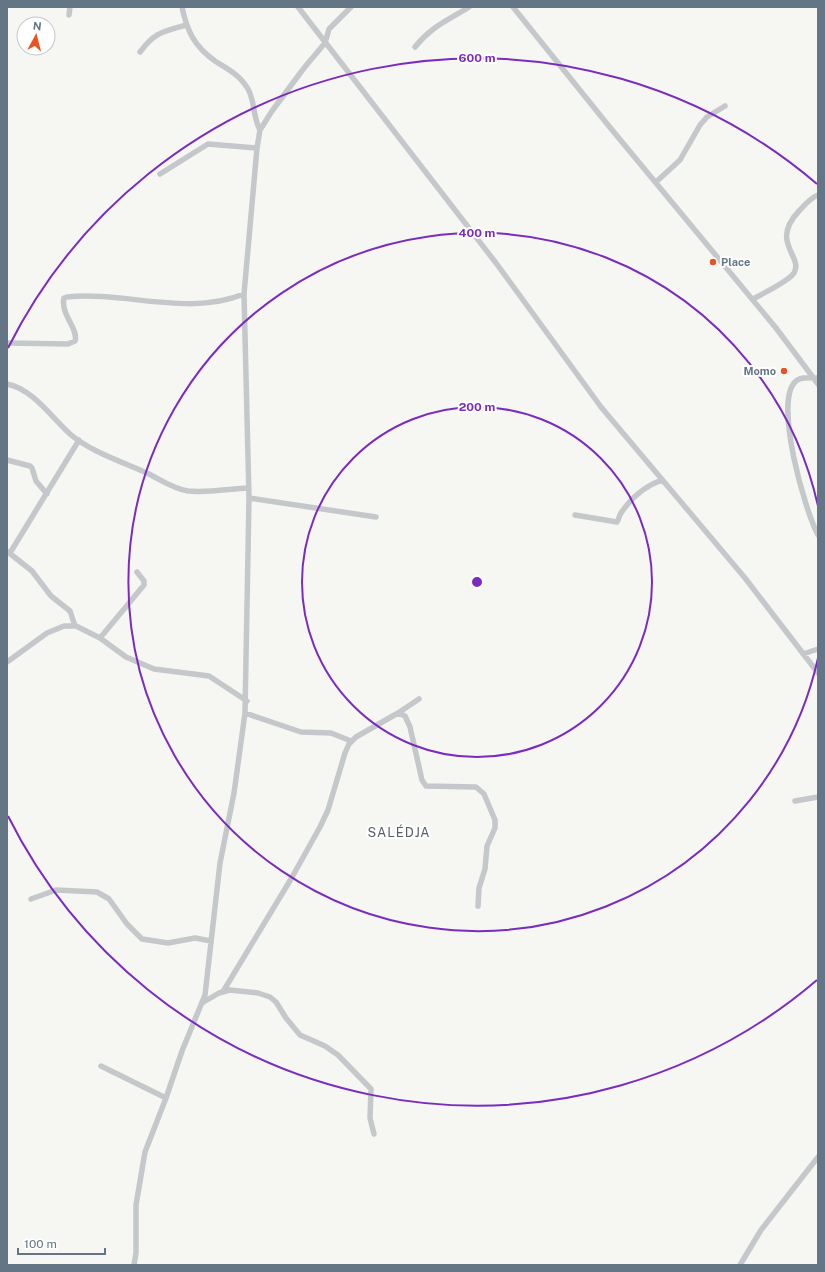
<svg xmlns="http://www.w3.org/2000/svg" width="825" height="1272" font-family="'Public Sans',sans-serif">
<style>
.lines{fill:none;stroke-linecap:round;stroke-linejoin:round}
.street{stroke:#c4c8cb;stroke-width:5.5}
.ring{fill:none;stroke:#7b2cbf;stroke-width:2}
.poi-dot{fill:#e95221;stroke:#fff;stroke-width:1.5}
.labels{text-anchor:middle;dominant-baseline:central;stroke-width:4;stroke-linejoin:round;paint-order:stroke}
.poi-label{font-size:11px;font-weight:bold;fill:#647685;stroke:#fff;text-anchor:start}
.quarter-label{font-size:13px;letter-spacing:1px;fill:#535f6a;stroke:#fff}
.centre{fill:#7b2cbf;stroke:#fff;stroke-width:2}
.ring-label{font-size:12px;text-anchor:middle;font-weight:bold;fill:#7b2cbf;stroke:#fff;stroke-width:4;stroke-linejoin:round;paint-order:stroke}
</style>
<rect width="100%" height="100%" fill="#f6f7f3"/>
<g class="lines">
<path class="street" d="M182,7C187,31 194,46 215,61C228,69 240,75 248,89C255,101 253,118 260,130
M298,7L496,263L601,407L745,578L818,673
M513,7L608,125L776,328L818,384
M69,15L70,7
M415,47C432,26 447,21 469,7
M140,52C155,32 162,32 186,25
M160,174L208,144L257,148
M656,182L680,160L700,125L707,117L725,106
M753,299C763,293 788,282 794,273C804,256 769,243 799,211C805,205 810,198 818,195
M7,343L68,344L75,341C79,329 60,314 64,298L67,297C126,291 187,317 244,294
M818,378C811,378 800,376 795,382C774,403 805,511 818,535
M7,384C33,389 52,418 70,434C89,451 125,463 149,474C161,480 174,489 188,491C207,493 229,489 248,488
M7,460L30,466L32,468L36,481L47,494
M249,498L376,517
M575,515L617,522C619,519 619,516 621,513C631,498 645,486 662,480
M8,552L32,571L51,596L70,611L75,626
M10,553L79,440
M100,638L144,585V581L137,572
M803,654L818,649
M7,662L47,633L64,626H76L100,638L126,657L154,669L209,676L247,701
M245,713L301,732L331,733L351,741
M398,713L405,716L410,727L422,780L426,786L476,787L484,794L495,820V828L487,846L485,869L479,888L478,906
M795,801L818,797
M31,899L56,890L97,892L109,899L127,924L142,939L168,943L195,938L211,941
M224,990L291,879L320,827L328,810L345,753L349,744L356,737L398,713L419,699
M202,1003L219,993L230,990L258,993L270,997L276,1002L286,1018L300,1035L325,1046L338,1055L371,1089L370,1118L374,1134
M101,1066L166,1098
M134,1265L136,1253V1205L145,1152L166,1098L182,1051L205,995L220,863L234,793L245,713L249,498L244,294L257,148L260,130L272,111L304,68L325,43L329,29L351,7
M740,1265L761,1230L818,1157"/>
</g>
<g class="ring">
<circle cx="477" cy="582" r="175"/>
<path d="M818 658A349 349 0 1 1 818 506"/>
<path d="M817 980A524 524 0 0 1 8 816M8 348A524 524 0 0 1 817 184"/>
</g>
<g class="poi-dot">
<circle cx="713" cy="262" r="4"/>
<circle cx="784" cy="371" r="4"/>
</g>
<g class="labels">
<g class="poi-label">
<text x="721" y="262">Place</text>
<text x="776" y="371" text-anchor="end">Momo</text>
</g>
<g class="quarter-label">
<text x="399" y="832">SALÉDJA</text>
</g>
</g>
<circle cx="477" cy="582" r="6" class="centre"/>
<g class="ring-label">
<text x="477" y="62">600 m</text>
<text x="477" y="237">400 m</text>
<text x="477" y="411">200 m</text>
</g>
<rect width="825" height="1272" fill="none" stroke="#647685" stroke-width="16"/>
<g transform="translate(36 36) rotate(7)"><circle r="19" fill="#ffffff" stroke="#c1c8ce"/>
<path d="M0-3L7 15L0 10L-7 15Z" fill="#e95221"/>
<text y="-6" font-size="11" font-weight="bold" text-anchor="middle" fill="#647685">N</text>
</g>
<path d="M18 1248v6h87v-6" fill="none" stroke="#647685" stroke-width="2"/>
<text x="24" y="1248" font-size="12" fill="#647685" stroke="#ffffff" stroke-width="3" paint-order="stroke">100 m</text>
</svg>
